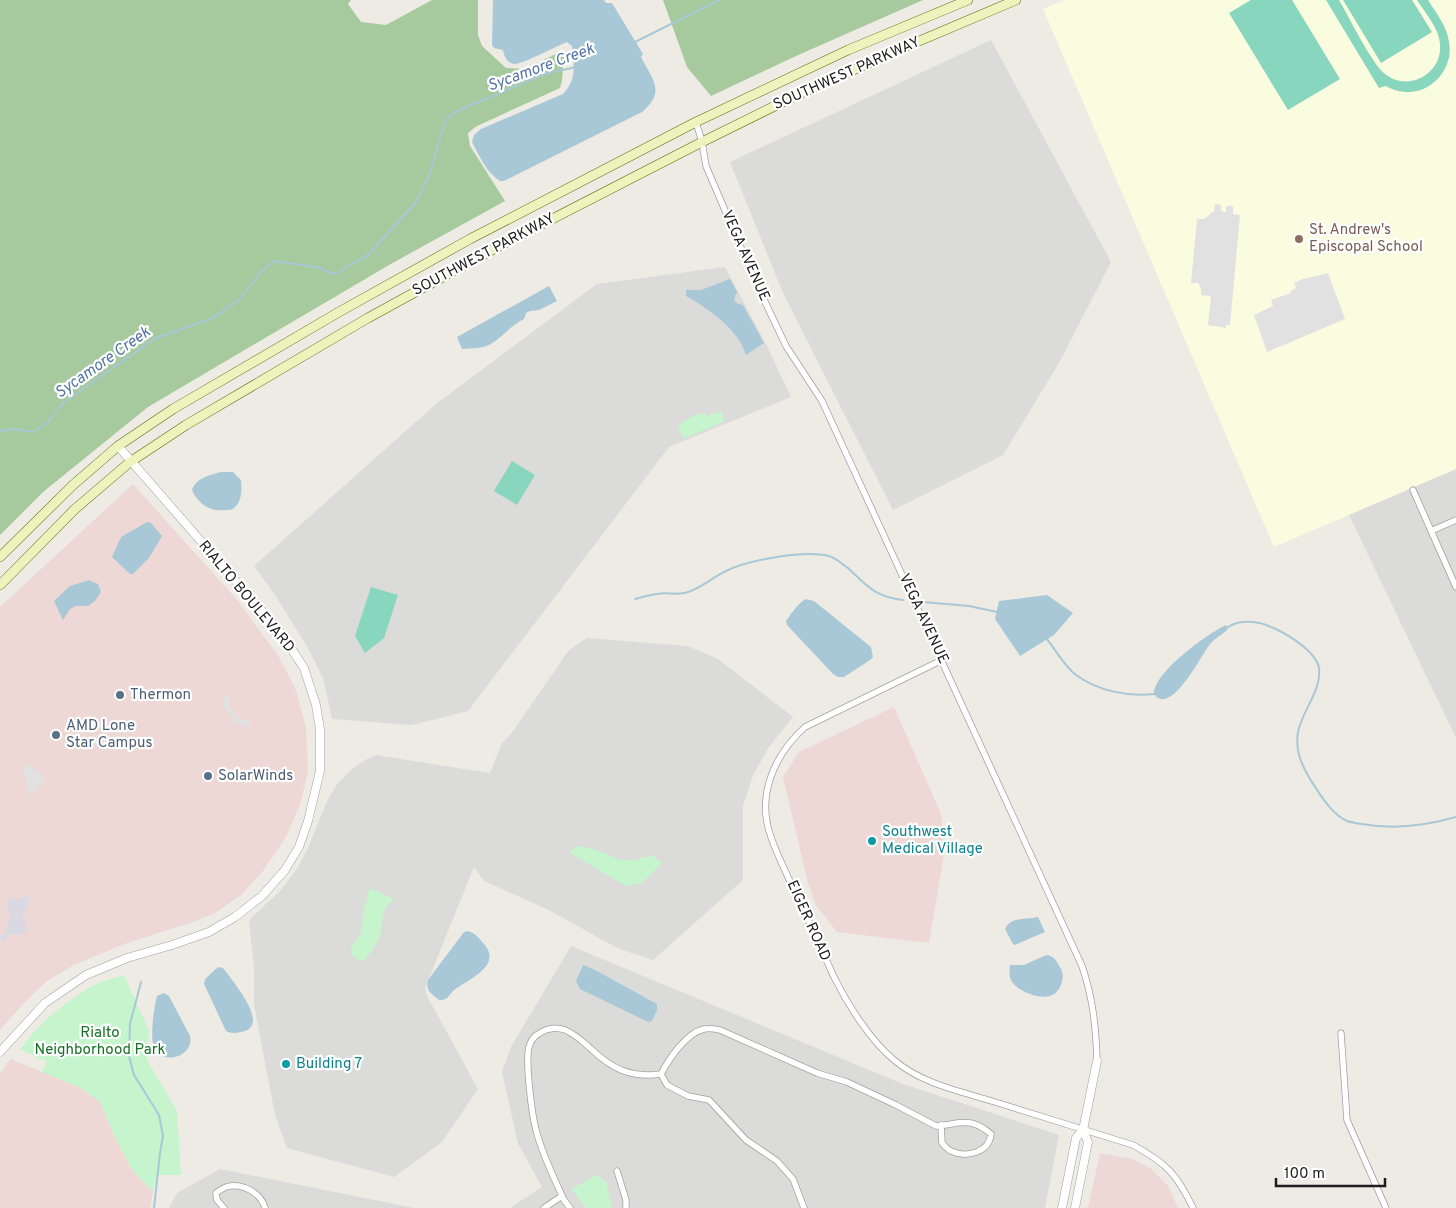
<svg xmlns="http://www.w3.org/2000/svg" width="1456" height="1208" font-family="Overpass,sans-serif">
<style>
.residential{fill:#dbdbda}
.commercial{fill:#edd8d5}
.education{fill:#f9fcdf}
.forest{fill:#a6c99d}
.park{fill:#c5f4cd}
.pitch{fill:#89d6bf}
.parking{fill:#e1e1e1}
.plaza{fill:#dad9e3}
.water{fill:#a8c8d7}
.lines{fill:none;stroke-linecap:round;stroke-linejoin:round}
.stream{stroke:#a8c8d7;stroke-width:2}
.minor-casing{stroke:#a1a1a1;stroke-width:7}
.tertiary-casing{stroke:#a1a1a1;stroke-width:9}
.secondary-casing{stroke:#586a0f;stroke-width:10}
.minor{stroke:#fff;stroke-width:5.5}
.tertiary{stroke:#fff;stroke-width:8}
.secondary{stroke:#ecf3bc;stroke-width:9}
.education-dot{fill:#8d6e63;stroke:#fff;stroke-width:2}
.service-dot{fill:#5c6f8a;stroke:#fff;stroke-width:2}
.culture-dot{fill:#0f9aa8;stroke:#fff;stroke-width:2}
.labels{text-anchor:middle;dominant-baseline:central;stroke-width:4.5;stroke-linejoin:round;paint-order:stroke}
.street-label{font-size:15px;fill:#1d1d1d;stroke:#fff}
.education-label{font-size:15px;fill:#785e54;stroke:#fff;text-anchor:start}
.service-label{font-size:15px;fill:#4e5e75;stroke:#fff;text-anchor:start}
.culture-label{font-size:15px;fill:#0d838f;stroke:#fff;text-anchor:start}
.park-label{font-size:15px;fill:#157125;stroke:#fff}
.water-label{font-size:16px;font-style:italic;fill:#5374a4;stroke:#fff}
</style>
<rect width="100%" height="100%" fill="#eeebe4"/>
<path class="residential" d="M991,40L1111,262L1059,363L1003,455L893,510L783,293L730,162Z
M725,267L766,344L791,397L669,447L468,711L412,725L332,719L323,678L308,648L275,595L254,566L436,404L597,284Z
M1456,469V738L1349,515Z
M587,638L688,646L718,659L793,717L769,747L753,775L743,806V880L653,960L619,949L547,909L484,881L474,867L425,988L427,996L478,1089L442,1142L394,1177L287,1148L275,1115L254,1005V970L249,920L281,890L298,867L308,848L328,799L337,784L352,769L367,759L376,755L490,773L502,743L511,734L569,650Z
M571,946L903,1084L1059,1135L1045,1208H510L542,1187L518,1144L502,1072L511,1047Z
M220,1169L414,1208H169L177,1193Z"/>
<path class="commercial" d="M133,484L238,601L279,657L296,690L306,727L308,771L301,802L286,837L263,871L241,895L215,913L193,922L124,944L74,965L47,981L25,1002L0,1030V607Z
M894,707L941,814L944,855L929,943L837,932L816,905L808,883L783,777L799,752Z
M11,1059L81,1088L100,1102L117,1141L133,1171L153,1192L150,1208H0V1073Z
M1100,1153L1132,1159L1150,1168L1168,1186L1178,1208H1088Z"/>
<path class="education" d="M1064,0H1456V469L1274,547L1043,9Z"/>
<path class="forest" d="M0,0H351L348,4L361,22L386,25L432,0H478V35L482,46L506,68L524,69L558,53L564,55L562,80L560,88L477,126L468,133L470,146L505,201L389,265L148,407L43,492L0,535Z
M663,0H923L796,56L711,96L687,67Z"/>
<path class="park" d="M721,411L725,421L683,439L678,425L695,415L705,413L707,416Z
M576,846L594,849L621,860H634L653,855L662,863L642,883L626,886L570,853Z
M370,888L394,899C378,914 385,914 381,931C379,942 371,951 365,960C358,961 355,958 350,953L352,946L361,933L363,913Z
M124,975L149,1031L147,1060L177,1111L181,1175H157L153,1192L133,1171L117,1141L100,1102L81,1088L42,1072L47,1062L20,1049C40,1022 71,996 101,982C108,979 117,977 124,975Z
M596,1175L606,1181L612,1208H586L571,1189Z"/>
<path class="pitch" d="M1251,0H1292L1340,79L1288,110L1229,13Z
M1326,0H1339C1349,17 1372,64 1385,74C1409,93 1443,73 1440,44C1439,28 1425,13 1417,0H1428C1436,13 1447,26 1449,42C1454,67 1433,93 1407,92C1399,92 1392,89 1385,86L1379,88Z
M1343,0H1412L1432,32L1381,63Z
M512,461L535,475L517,505L494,491Z
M371,587L398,595L384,638L365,653L355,636Z"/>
<path class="parking" d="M1215,204L1221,205V211L1226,212V206H1233V214L1240,215L1230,325H1226V328L1208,325L1211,296L1201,295V288L1198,283H1191L1197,219H1204L1214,211Z
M1328,273L1345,319L1267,352L1254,315L1273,306L1271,300L1291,293L1290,291L1296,288L1294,283L1303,279Z
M224,694L229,695L231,708L240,719L249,720L250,727L237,724L224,707Z
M29,764L46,778L30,798L23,767Z"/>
<path class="plaza" d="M29,896L30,899L25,901L30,902L27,911L23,910L22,913L27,930L22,935V933L7,935L5,942L0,940V935L5,934L10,913L5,902L15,897L16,899Z"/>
<path class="water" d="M493,0H604L606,3H612L643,54L641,57C653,81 666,91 642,112L504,181H500C486,172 480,157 472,142L474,135L481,129L563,94C577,80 574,65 572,46L567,42C557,46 521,65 514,64C507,63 504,56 503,50L494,48L492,45Z
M730,279L737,292L734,300L738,304L743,305L764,343L746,355C744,350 742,344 739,340C728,323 704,306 686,296V290H701Z
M549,286L557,301L539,310L530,311L526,313L524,319C511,325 502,338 489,345C481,349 470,348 462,349L457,337Z
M221,472H233L241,480C242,488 242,501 235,507C233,510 228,510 224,510C210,512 197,503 192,490C196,478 210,475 221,472Z
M147,522L151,523L162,536L149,558L133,574H130L112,557L121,537Z
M89,580L98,584L101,592L95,601L88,606H76L70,609L63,620L54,601L70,586Z
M1047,595L1073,613L1054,635L1020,656L995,619L999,601Z
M806,599L814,601L871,647L873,657L870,660L844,677H838L833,674L787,625L786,621C791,614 798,603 806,599Z
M1226,625L1228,629C1222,635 1215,638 1210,644C1202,654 1170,718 1154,694C1154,672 1207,634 1226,625Z
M1038,917L1045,932L1015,945L1013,944L1005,929C1011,916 1026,920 1038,917Z
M468,931C475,933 479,938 483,943C504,965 469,979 454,990C449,995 447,1001 439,1000C432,994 425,991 428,980L464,932Z
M1048,955C1055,957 1057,962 1061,969C1064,976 1063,980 1060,987C1058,990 1056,994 1052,995C1041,1001 1012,990 1010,977C1009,973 1010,969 1010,965H1024L1044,956Z
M583,965L595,970L657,1004V1010L652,1021L648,1022L580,989L576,981Z
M218,967L223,968L227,973C234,983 268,1023 245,1031C239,1033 231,1034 226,1031L204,984L205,979Z
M164,993L169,996L190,1036C194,1056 165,1065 155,1050C149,1040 154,1008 157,996Z"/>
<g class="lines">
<path class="stream" d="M635,42L719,0
M0,431L11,429L34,432L48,422L63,403L154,339L213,318L240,299L260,273L274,261L316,267L335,274L368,255L416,202L429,176L445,121L455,112L545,74L576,67
M635,599C642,597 649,595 657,594C666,592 675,595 684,593C699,590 710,579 724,572C746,560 804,550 829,556C836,558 842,564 848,568C867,586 875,597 903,600
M923,602L969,606L997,612
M1228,627C1240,619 1259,621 1271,627C1286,633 1316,651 1319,668C1322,690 1302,711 1298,732C1295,750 1301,764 1310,779C1319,793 1331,814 1347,821C1352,823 1358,823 1362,824C1394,830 1425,826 1456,817
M1046,638C1056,650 1064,666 1076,675C1098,691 1128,697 1155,694
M141,982L130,1024L129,1056L134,1075L159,1115L163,1136L160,1153L154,1208"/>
<g class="minor-casing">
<path id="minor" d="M696,122L702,142L706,166L757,285L786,346L822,401L1082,966C1093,998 1096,1028 1097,1061
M1413,490L1456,587
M1431,531L1456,520
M942,660L805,727C774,755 756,796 771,837C777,855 786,872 794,890C808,919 821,948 834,977C848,1005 870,1040 894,1060C922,1084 960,1091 995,1102C1041,1116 1087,1131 1133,1145C1166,1163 1177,1174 1193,1208
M1341,1033L1347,1120L1386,1208
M617,1171L626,1200V1208
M224,1208L217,1200L216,1193C219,1191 223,1188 226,1187C242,1182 261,1193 265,1208
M544,1208L562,1196
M570,1208L564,1200C554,1178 542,1154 536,1130C532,1115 524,1056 530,1044C532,1039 536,1035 540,1033C547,1028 557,1027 565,1030C575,1034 582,1041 590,1048C612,1069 630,1078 661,1074
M804,1208L793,1179L777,1161L746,1140L709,1100L688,1096L667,1085L661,1074C669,1059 686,1033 704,1029C709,1028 715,1029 720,1030L817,1073L847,1082L896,1105L936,1126C961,1124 970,1116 991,1134C989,1153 966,1158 951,1151C947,1149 944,1145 942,1143L941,1125"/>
</g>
<g class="tertiary-casing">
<path id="tertiary" d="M0,1052L45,1003L86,975L127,958L172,945L209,932L235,917L262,896L285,870L299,847L308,821L320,771V729L316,705L304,668L281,633L118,446
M1062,1208L1076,1138L1083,1130L1097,1061
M1075,1208L1088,1142L1083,1130"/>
</g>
<g class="secondary-casing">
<path id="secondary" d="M0,557L73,485L118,446L173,409L339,312L470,239L696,122L848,50L968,0
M0,585L75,509L130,462L186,425L368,318L490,251L702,142L791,98L898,50L1016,0"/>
</g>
<use href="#minor" class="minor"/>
<use href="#tertiary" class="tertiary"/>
<use href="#secondary" class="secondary"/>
</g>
<circle class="education-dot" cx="1299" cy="239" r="5"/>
<g class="service-dot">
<circle cx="120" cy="695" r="5"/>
<circle cx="56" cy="735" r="5"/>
<circle cx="208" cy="776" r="5"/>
</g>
<g class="culture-dot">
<circle cx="872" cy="841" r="5"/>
<circle cx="286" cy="1064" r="5"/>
</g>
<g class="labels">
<g class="street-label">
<text transform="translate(847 74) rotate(-24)">SOUTHWEST PARKWAY</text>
<text transform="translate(484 255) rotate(-28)">SOUTHWEST PARKWAY</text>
<text transform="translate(745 256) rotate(66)">VEGA AVENUE</text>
<text transform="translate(246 597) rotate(50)">RIALTO BOULEVARD</text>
<text transform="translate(923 619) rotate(65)">VEGA AVENUE</text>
<text transform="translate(808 921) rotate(66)">EIGER ROAD</text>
</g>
<g class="education-label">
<text x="1309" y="230">St. Andrew's<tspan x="1309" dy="17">Episcopal School</tspan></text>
</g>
<g class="service-label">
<text x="130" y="695">Thermon</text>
<text x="66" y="726">AMD Lone<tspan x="66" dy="17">Star Campus</tspan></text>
<text x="218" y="776">SolarWinds</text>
</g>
<g class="culture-label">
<text x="882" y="832">Southwest<tspan x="882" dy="17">Medical Village</tspan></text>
<text x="296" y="1064">Building 7</text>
</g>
<g class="park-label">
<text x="100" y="1033">Rialto<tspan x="100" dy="17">Neighborhood Park</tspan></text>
</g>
<g class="water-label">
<text transform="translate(541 68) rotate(-20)">Sycamore Creek</text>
<text transform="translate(103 363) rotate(-35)">Sycamore Creek</text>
</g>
</g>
<path d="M1276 1178v8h109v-8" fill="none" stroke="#1d1d1d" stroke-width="2.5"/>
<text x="1284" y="1178" font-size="15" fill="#1d1d1d" stroke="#ffffff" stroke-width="4" paint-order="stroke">100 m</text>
</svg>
